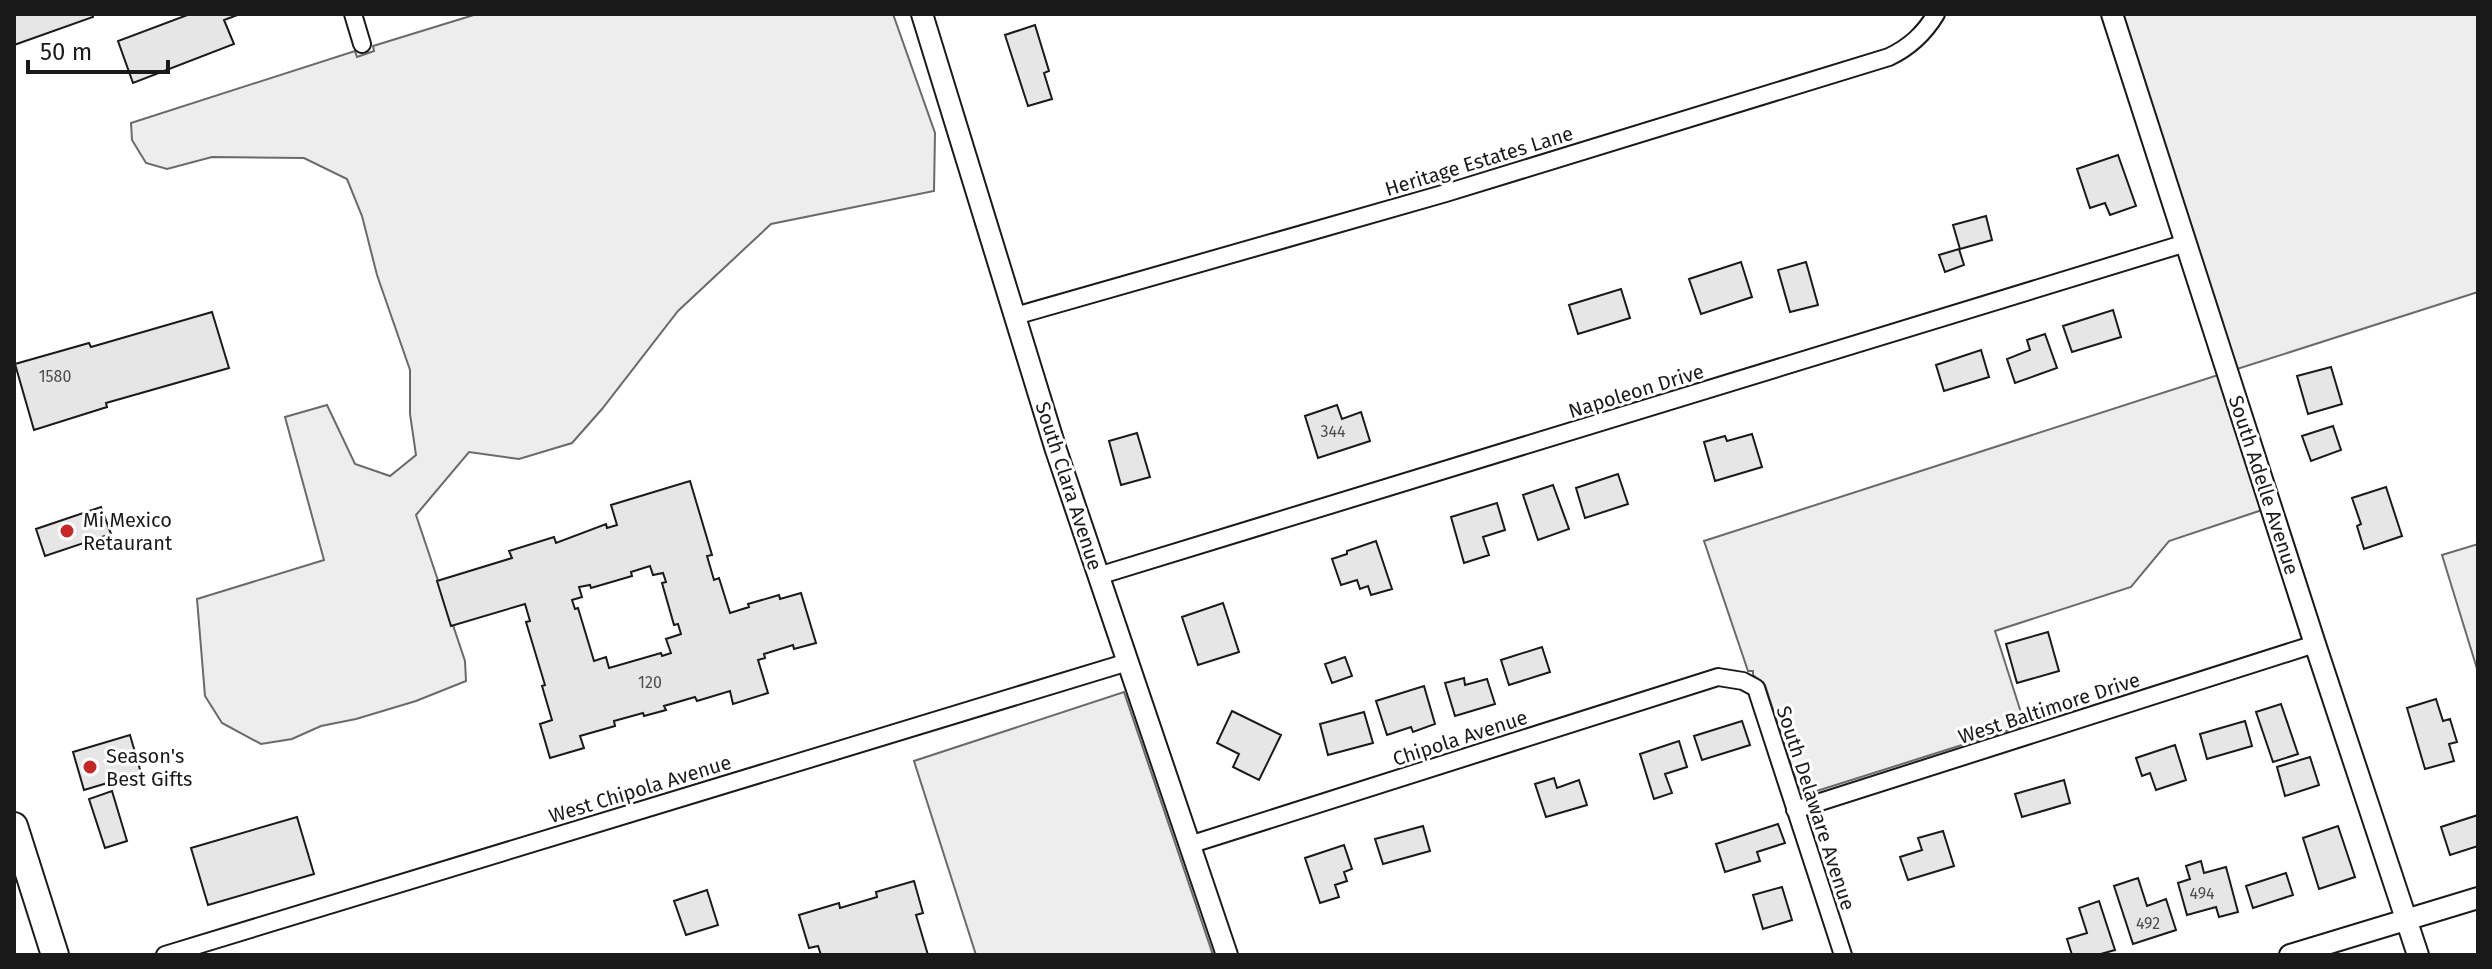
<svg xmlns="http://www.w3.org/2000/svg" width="2492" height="969" font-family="'Fira Sans',sans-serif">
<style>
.built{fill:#ededed;stroke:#6a6a6a;stroke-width:2}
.building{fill:#e6e6e6;stroke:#1a1a1a;stroke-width:2;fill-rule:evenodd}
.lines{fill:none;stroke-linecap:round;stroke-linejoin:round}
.minor-casing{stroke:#1a1a1a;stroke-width:20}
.tertiary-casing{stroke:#1a1a1a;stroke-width:24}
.primary-casing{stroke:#1a1a1a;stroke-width:30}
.minor{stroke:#fff;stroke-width:16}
.tertiary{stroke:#fff;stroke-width:20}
.primary{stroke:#fff;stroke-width:26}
.poi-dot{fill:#c62828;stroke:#fff;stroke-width:3}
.labels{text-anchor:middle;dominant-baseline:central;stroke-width:6;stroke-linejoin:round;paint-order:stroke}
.number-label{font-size:16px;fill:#4d4d4d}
.street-label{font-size:20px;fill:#1a1a1a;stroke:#fff}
.poi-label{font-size:20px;fill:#1a1a1a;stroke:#fff;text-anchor:start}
</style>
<rect width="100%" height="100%" fill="#fff"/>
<path class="built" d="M477,14H893L935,133L934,191L771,224L678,311L602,409L572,443L519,459L469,452L416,515L465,661L466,681L416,701L356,719L321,726L292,739L261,744L222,723L205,696L197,599L324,560L285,417L327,405L355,464L390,476L416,455L410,414V370L377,275L362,216L347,179L304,158L212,157L167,169L146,163L132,140L131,123L355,51L357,57L374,51L373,46Z
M2123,14H2478V292L2237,369Z
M2218,375L2262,510L2169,541L2131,587L1995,631L2025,725L1801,796L1765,685L1753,675V671H1748L1704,541Z
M2478,544V672L2442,555Z
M1124,692L1213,955H976L914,761Z"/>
<path class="building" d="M14,14H92L93,17L14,45Z
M190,14H240L224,20L234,44L133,83L118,41Z
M1035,25L1049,71L1044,73L1052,99L1028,106L1005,35Z
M2118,155L2136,206L2110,215L2105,203L2090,208L2077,169Z
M1986,216L1992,240L1960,249L1953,225Z
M1959,249L1964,265L1945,272L1939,255Z
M1741,262L1752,297L1701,314L1689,279Z
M1806,262L1818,305L1790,312L1778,270Z
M1621,289L1630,318L1578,334L1569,305Z
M2113,310L2121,337L2072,352L2063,326Z
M212,312L229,368L106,403L107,407L34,430L15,364L89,343L91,347Z
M2045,334L2057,368L2015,383L2007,359L2030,350L2027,340Z
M1981,350L1989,377L1944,391L1936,365Z
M2331,367L2342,404L2308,414L2297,376Z
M1337,405L1342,419L1361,412L1370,441L1318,458L1305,416Z
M2333,426L2341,450L2311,461L2302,436Z
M1137,433L1150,477L1121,485L1109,441Z
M1752,434L1762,467L1715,481L1704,442L1725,436L1727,441Z
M1618,474L1628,504L1585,518L1576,488Z
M690,481L712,555L707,556L714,580L719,578L730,613L749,607L748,604L779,595L780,599L801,593L816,643L794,649L793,645L764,654L765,658L758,660L768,693L733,704L730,691L697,701L695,697L664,706L666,710L644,716L643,713L614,721L615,726L580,736L584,748L550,758L540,724L552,720L542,686L545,685L526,622L530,621L525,604L451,626L437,581L512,558L509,551L554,537L556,543L606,524L607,528L617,525L611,505ZM650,566L653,575L663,573L666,582L662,583L674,625L678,624L681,634L666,639L671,653L662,656L661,653L609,668L606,657L594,661L578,608L575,609L572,600L582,597L579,587L590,585L591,588L632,576L631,572Z
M1553,485L1569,529L1538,540L1523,495Z
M2386,487L2402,536L2364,549L2357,526L2361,524L2352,498Z
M1497,503L1505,530L1483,537L1489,555L1464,563L1451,517Z
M101,507L111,534L45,556L36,529Z
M1376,541L1392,589L1371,595L1368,586L1360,589L1357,580L1341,585L1332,559L1347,554V551Z
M1223,603L1239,652L1198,665L1182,617Z
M2048,632L2059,671L2017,683L2006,644Z
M1542,647L1550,672L1509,685L1501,660Z
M1345,657L1352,676L1332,683L1325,664Z
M1464,678L1465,685L1487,679L1495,704L1455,716L1445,683Z
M1424,686L1435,724L1413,732L1411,727L1387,735L1376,701Z
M2436,699L2443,721L2450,719L2457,742L2449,744L2454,761L2425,769L2407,708Z
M2281,704L2298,754L2273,762L2256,712Z
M1232,711L1281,735L1259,780L1233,767L1239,754L1217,743Z
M1364,712L1373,743L1328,755L1320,724Z
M1742,721L1750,745L1702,760L1694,736Z
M2245,721L2252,746L2207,759L2200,734Z
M130,735L141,773L84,790L73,752Z
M1679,741L1687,767L1665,774L1672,793L1654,799L1640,754Z
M2175,745L2186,780L2156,790L2150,773L2142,776L2136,758Z
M2310,757L2319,785L2285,796L2277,767Z
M1554,778L1557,788L1579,780L1587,805L1546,817L1535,784Z
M2064,780L2070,803L2022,817L2015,794Z
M112,791L127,841L105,848L89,799Z
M2478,815V846L2450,855L2441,827Z
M297,817L314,874L208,905L191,848Z
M1778,824L1785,843L1757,852L1760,861L1725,872L1716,844Z
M1423,826L1430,851L1383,864L1375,839Z
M2338,826L2355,877L2319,889L2303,838Z
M1943,831L1954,866L1908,880L1900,857L1922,850L1918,838Z
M1344,845L1352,869L1344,872L1347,881L1335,885L1339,897L1320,903L1305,858Z
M2201,861L2204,873L2226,867L2238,912L2219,917L2216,907L2187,915L2178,883L2190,879L2186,866Z
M2286,873L2293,895L2253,908L2246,886Z
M2138,878L2147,906L2166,899L2176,930L2133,944L2114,886Z
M914,881L923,913L916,915L928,955H821L818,946L809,948L799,915L839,903L840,908L877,897L876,892Z
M1782,887L1792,920L1763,929L1753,895Z
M707,890L718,925L686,935L674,901Z
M2099,901L2115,950L2097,955H2072L2067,939L2087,933L2079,908Z"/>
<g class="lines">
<g class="minor-casing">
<path id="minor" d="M353,14L362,44
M1015,316L1446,193L1889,57C1910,47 1924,34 1936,14
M1098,576L2186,243
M1795,810L2315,644
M1189,845L1718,677L1743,681L1756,688L1843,955
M165,955L1128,662"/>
</g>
<g class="tertiary-casing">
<path id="tertiary" d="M922,14L1056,450L1227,955
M2112,14L2315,644L2418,955
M2290,955L2478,898"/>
</g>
<g class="primary-casing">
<path id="primary" d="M14,826L55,955"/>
</g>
<use href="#minor" class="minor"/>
<use href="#tertiary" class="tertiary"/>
<use href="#primary" class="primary"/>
</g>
<g class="poi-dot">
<circle cx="67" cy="531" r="8"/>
<circle cx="90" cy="767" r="8"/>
</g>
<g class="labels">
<g class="number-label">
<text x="55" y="376">1580</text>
<text x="1333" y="431">344</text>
<text x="650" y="682">120</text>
<text x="2202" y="893">494</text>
<text x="2148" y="923">492</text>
</g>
<g class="street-label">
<text transform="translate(1479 161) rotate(-17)">Heritage Estates Lane</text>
<text transform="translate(1636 391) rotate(-17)">Napoleon Drive</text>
<text transform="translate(2264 485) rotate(72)">South Adelle Avenue</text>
<text transform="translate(1069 486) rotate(72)">South Clara Avenue</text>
<text transform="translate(2049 708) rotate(-18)">West Baltimore Drive</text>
<text transform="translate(1460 738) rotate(-18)">Chipola Avenue</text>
<text transform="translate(640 789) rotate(-17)">West Chipola Avenue</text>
<text transform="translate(1816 808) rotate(72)">South Delaware Avenue</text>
</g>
<g class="poi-label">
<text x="83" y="520">Mi Mexico<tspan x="83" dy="23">Retaurant</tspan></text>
<text x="106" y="756">Season's<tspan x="106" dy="23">Best Gifts</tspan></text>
</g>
</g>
<rect width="2492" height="969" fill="none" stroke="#1a1a1a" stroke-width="32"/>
<path d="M28 60v12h140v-12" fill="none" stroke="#1a1a1a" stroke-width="4"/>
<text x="40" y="60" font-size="24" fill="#1a1a1a" stroke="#ffffff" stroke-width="6" paint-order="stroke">50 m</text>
</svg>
